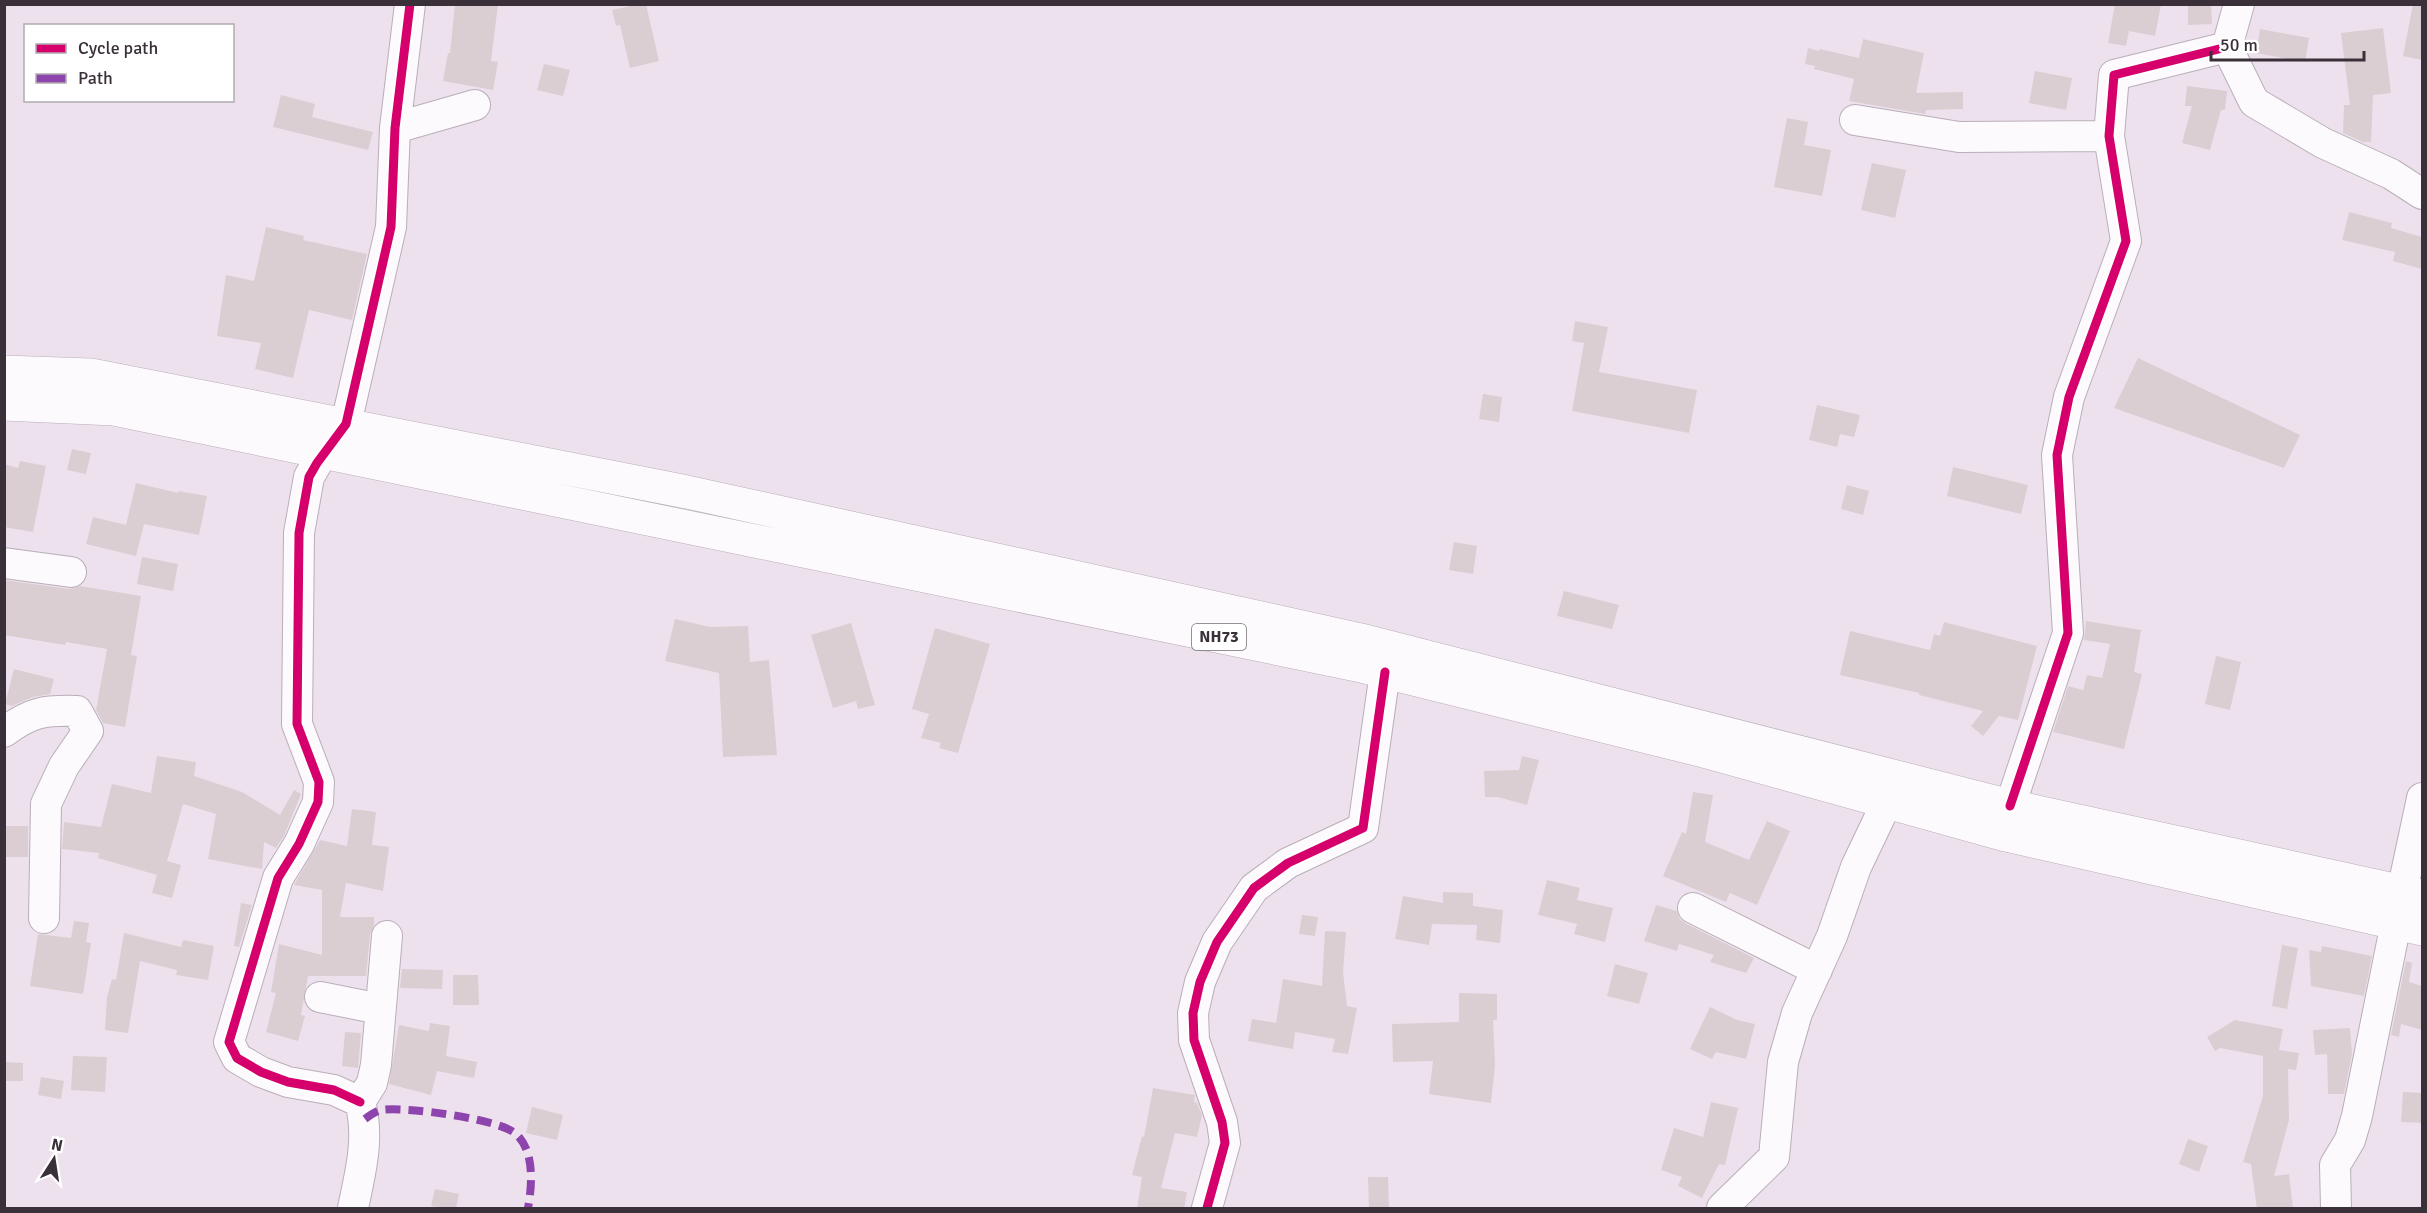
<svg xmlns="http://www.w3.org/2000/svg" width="2427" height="1213" font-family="Signika,sans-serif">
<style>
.building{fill:#daced2}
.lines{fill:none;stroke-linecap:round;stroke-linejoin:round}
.minor-casing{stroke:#b9aeb9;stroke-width:32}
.highway-casing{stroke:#b9aeb9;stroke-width:34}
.minor{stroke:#fcfafc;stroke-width:30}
.highway{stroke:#fcfafc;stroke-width:33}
.quiet{stroke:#8e44ad;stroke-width:8;stroke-dasharray:15 8;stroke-linecap:butt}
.cycleway-casing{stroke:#fff;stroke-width:13}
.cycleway{stroke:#d6006c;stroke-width:9}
.labels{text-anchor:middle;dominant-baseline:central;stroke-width:5;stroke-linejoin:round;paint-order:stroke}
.shield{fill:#fff;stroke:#756e74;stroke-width:1.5}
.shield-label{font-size:16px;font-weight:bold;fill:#3a3039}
</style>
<rect width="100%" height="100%" fill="#eee1ee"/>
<path class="building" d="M455,4H498L491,61L498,62L493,90L443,81L448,53H450Z
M640,4H646L659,61L630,68L620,25L616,26L612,10Z
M2115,4H2161L2155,36L2129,31L2126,46L2108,43Z
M2188,4H2211L2212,24L2188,25Z
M2413,4H2422V60L2403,56Z
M2383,28L2391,93L2373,95L2371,142H2363L2343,133L2344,105H2350L2341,33Z
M2260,29L2309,38L2305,62L2256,53Z
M1863,39L1924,53L1916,93L1963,92V109L1926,110L1925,114L1849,101L1854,79L1814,69L1815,66L1805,64L1808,48L1819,51L1820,49L1859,58Z
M544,64L570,70L563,96L537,90Z
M2035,71L2072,78L2066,110L2029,103Z
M2187,86L2227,91L2225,110H2221L2210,150L2182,143L2192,106H2185Z
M281,95L315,104L312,117L373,132L368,150L273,127Z
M1787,118L1808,122L1804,145L1831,150L1822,196L1774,187Z
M1872,163L1906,170L1895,218L1861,210Z
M2349,212L2392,223L2391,228L2422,237V269L2393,261L2395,252L2342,240Z
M266,227L304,236L303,240L367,254L352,320L309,310L293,378L255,369L261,343L217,336L226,275L254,281Z
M1575,321L1608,327L1599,372L1697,390L1689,433L1572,411L1584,343L1572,341Z
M2138,358L2300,435L2284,468L2114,408Z
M1483,394L1502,397L1499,422L1479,419Z
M1817,405L1860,415L1854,437L1840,434L1837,447L1809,440Z
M72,449L91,453L86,474L67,470Z
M20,461L46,466L33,532L4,527V464L18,468Z
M1953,467L2028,485L2021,514L1947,496Z
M136,483L178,493V491L207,496L199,535L144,524L136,556L86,544L93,517L126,525Z
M1847,485L1869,491L1863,515L1841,509Z
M1454,542L1477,546L1473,574L1449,570Z
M142,557L178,564L173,591L137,584Z
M4,580L69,589L80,586L141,596L131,655L137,656L125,727L103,723L96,710L107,649L66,642L65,645L4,635Z
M1564,591L1619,605L1612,629L1557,616Z
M675,619L710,627L748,626L750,662L769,660L777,755L723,757L719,673L665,661Z
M2086,621L2141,630L2134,672L2142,674L2124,749L2053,732L2068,686L2083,690L2087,675L2102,678L2110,644L2084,640Z
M1944,622L2037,646L2018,720L1999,716L1983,736L1971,726L1983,711L1919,695V693L1840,675L1850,631L1930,650L1934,634L1940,636Z
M851,623L875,705L858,709L856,701L833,708L811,635Z
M935,628L990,644L958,753L939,748L941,743L921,738L929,714L912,709Z
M2216,656L2241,662L2230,710L2205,704Z
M14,669L54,679L50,694L33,697L12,706L5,704Z
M157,756L196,762L194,776L242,792L280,815L294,790L301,794L284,836L276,848L264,842L262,869L208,859L216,814L183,804L167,861L181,865L172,898L152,893L157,875L98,858L99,853L62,849L64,822L101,827L112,784L151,793Z
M1522,756L1539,760L1527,805L1498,797H1485L1484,771L1519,770Z
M1693,792L1713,795L1705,842L1749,860L1767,821L1790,831L1757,905L1730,893L1726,902L1663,876L1682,832L1686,834Z
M352,809L376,812L372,845L389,847L383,891L346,883L340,917H374V925L370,935L366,976H308L301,1015L305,1016L298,1041L266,1032L276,993L271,992L279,944L322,955V890L294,885L320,840L347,846Z
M4,826H28V857H4Z
M1547,880L1580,888L1577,900L1613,908L1605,942L1574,934L1577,924L1538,915Z
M1443,892L1473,893V906L1503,910L1500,943L1476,940L1477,925L1432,924L1429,945L1395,939L1403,896L1443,903Z
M241,903L252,905L239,947L234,946Z
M1656,905L1677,911L1679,918L1685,923L1754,958L1746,973L1710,962L1714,955L1679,944L1677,951L1644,941Z
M1302,915L1318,917L1315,936L1299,934Z
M74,921L89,923L86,942L91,943L83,994L30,986L38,934L71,938Z
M1325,931L1346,932L1343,972L1347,1006L1357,1008L1348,1054L1332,1052L1335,1039L1295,1032L1293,1049L1248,1041L1252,1019L1276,1023L1283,979L1322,986Z
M124,933L181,947L183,940L214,946L208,980L176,975L177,970L140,961L128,1033L105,1030L107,997L112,979L116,980Z
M2282,945L2298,948L2287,1009L2272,1006Z
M2322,946L2372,956L2364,996L2311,986L2309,950L2321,952Z
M2406,961L2412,963L2409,982L2422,986V1030L2401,1024L2399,1037L2391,1035Z
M1615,964L1648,973L1639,1004L1607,996Z
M402,969L443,970L442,989L400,988Z
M453,975H478L479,1005H453Z
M1459,993L1497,994V1020H1493L1495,1065L1491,1103L1429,1094L1433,1061L1393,1062L1392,1024L1459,1022Z
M1710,1007L1737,1020L1755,1024L1746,1059L1716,1052L1712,1059L1690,1049Z
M2235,1020L2283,1029L2279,1050L2299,1053L2296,1070L2288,1069L2289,1120L2274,1176L2289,1174L2293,1209H2257L2251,1164L2243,1162L2263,1096V1056L2220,1048L2215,1051L2207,1037Z
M430,1023L450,1026L446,1056L477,1062L474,1078L437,1071L431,1095L389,1084L399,1025L429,1031Z
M2350,1028L2352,1054L2344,1094H2328L2327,1054L2315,1055L2313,1030Z
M345,1032L361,1033L358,1068L342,1066Z
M73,1056L107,1057L105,1092L71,1090Z
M4,1062L23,1063V1081H4Z
M41,1077L64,1081L61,1099L38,1095Z
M1153,1088L1195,1095L1194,1102L1197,1103L1202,1115L1197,1137L1175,1133L1161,1188L1187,1192L1184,1209H1137L1142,1177L1132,1175L1142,1136L1144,1137Z
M2403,1092L2422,1093V1123L2401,1122Z
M1711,1102L1738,1108L1725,1165L1719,1164L1702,1198L1678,1186L1682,1177L1661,1170L1674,1128L1703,1137Z
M532,1107L563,1115L557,1140L526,1133Z
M2188,1139L2208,1146L2199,1172L2179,1164Z
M1368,1177H1388L1389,1209H1369Z
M435,1189L459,1194L456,1209L431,1206Z"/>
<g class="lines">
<g class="minor-casing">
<path id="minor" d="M2239,4L2227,47L2254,102L2323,143L2391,174L2422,194
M1855,120L1959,137L2109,136
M395,128L475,105
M4,563L71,572
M4,732C31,712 44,710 77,711L88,731L64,766L46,804L44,918
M2010,806L2068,633L2057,455L2069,397L2126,241L2109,136L2114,75L2227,47
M2402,892L2422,798
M1693,908L1817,970
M320,997L380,1009
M360,1102L334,1090L288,1082L261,1072L237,1058L229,1042L278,878L299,844L318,802L319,782L297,724L299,533L309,477L317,463L346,424L391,227L395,128L410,4
M353,1208C360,1174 370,1138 360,1102L372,1083L376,1065L387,936
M1207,1208L1225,1143L1222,1122L1194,1040L1193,1013L1200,982L1217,942L1254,888L1288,863L1363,828L1385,672
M1722,1208L1774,1157L1783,1062L1797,1013L1832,936L1856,867L1887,802
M2336,1208L2335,1165L2350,1140L2357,1116L2396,923"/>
</g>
<g class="highway-casing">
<path id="highway" d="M4,372L91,375L687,492L1361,640L2010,806L2422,896
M4,404L114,409L1357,665L1704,751L2006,835L2422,929"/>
</g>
<use href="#minor" class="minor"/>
<use href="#highway" class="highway"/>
<path class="quiet" d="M365,1119C369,1116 376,1111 381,1110C403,1106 501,1119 516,1134C535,1151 532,1186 528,1208"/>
<g class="cycleway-casing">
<path id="cycleway" d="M2010,806L2068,633L2057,455L2069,397L2126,241L2109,136L2114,75L2227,47
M360,1102L334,1090L288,1082L261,1072L237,1058L229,1042L278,878L299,844L318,802L319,782L297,724L299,533L309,477L317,463L346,424L391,227L395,128L410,4
M1207,1208L1225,1143L1222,1122L1194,1040L1193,1013L1200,982L1217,942L1254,888L1288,863L1363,828L1385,672"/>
</g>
<use href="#cycleway" class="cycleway"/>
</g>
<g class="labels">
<rect class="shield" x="1192" y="624" width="54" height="26" rx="4.5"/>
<g class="shield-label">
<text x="1219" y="637">NH73</text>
</g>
</g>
<rect width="2427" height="1213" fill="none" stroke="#3a3039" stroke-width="12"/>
<rect x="24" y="24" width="210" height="78" fill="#ffffff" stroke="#b0acb0" stroke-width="1.5"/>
<rect x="36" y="44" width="30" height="9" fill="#d6006c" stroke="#b0acb0" stroke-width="1.5"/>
<text x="78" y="54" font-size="18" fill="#3a3039">Cycle path</text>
<rect x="36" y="74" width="30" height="9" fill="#8e44ad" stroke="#b0acb0" stroke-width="1.5"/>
<text x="78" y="84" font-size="18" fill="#3a3039">Path</text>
<g transform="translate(54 1159) rotate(12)" stroke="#ffffff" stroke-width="4.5" paint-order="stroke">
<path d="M0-4.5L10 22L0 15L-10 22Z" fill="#3a3039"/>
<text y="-9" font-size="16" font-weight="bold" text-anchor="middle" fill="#3a3039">N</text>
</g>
<path d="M2211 51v9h153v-9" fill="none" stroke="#3a3039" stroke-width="3"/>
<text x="2220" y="51" font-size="18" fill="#3a3039" stroke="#ffffff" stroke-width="4.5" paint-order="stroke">50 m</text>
</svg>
